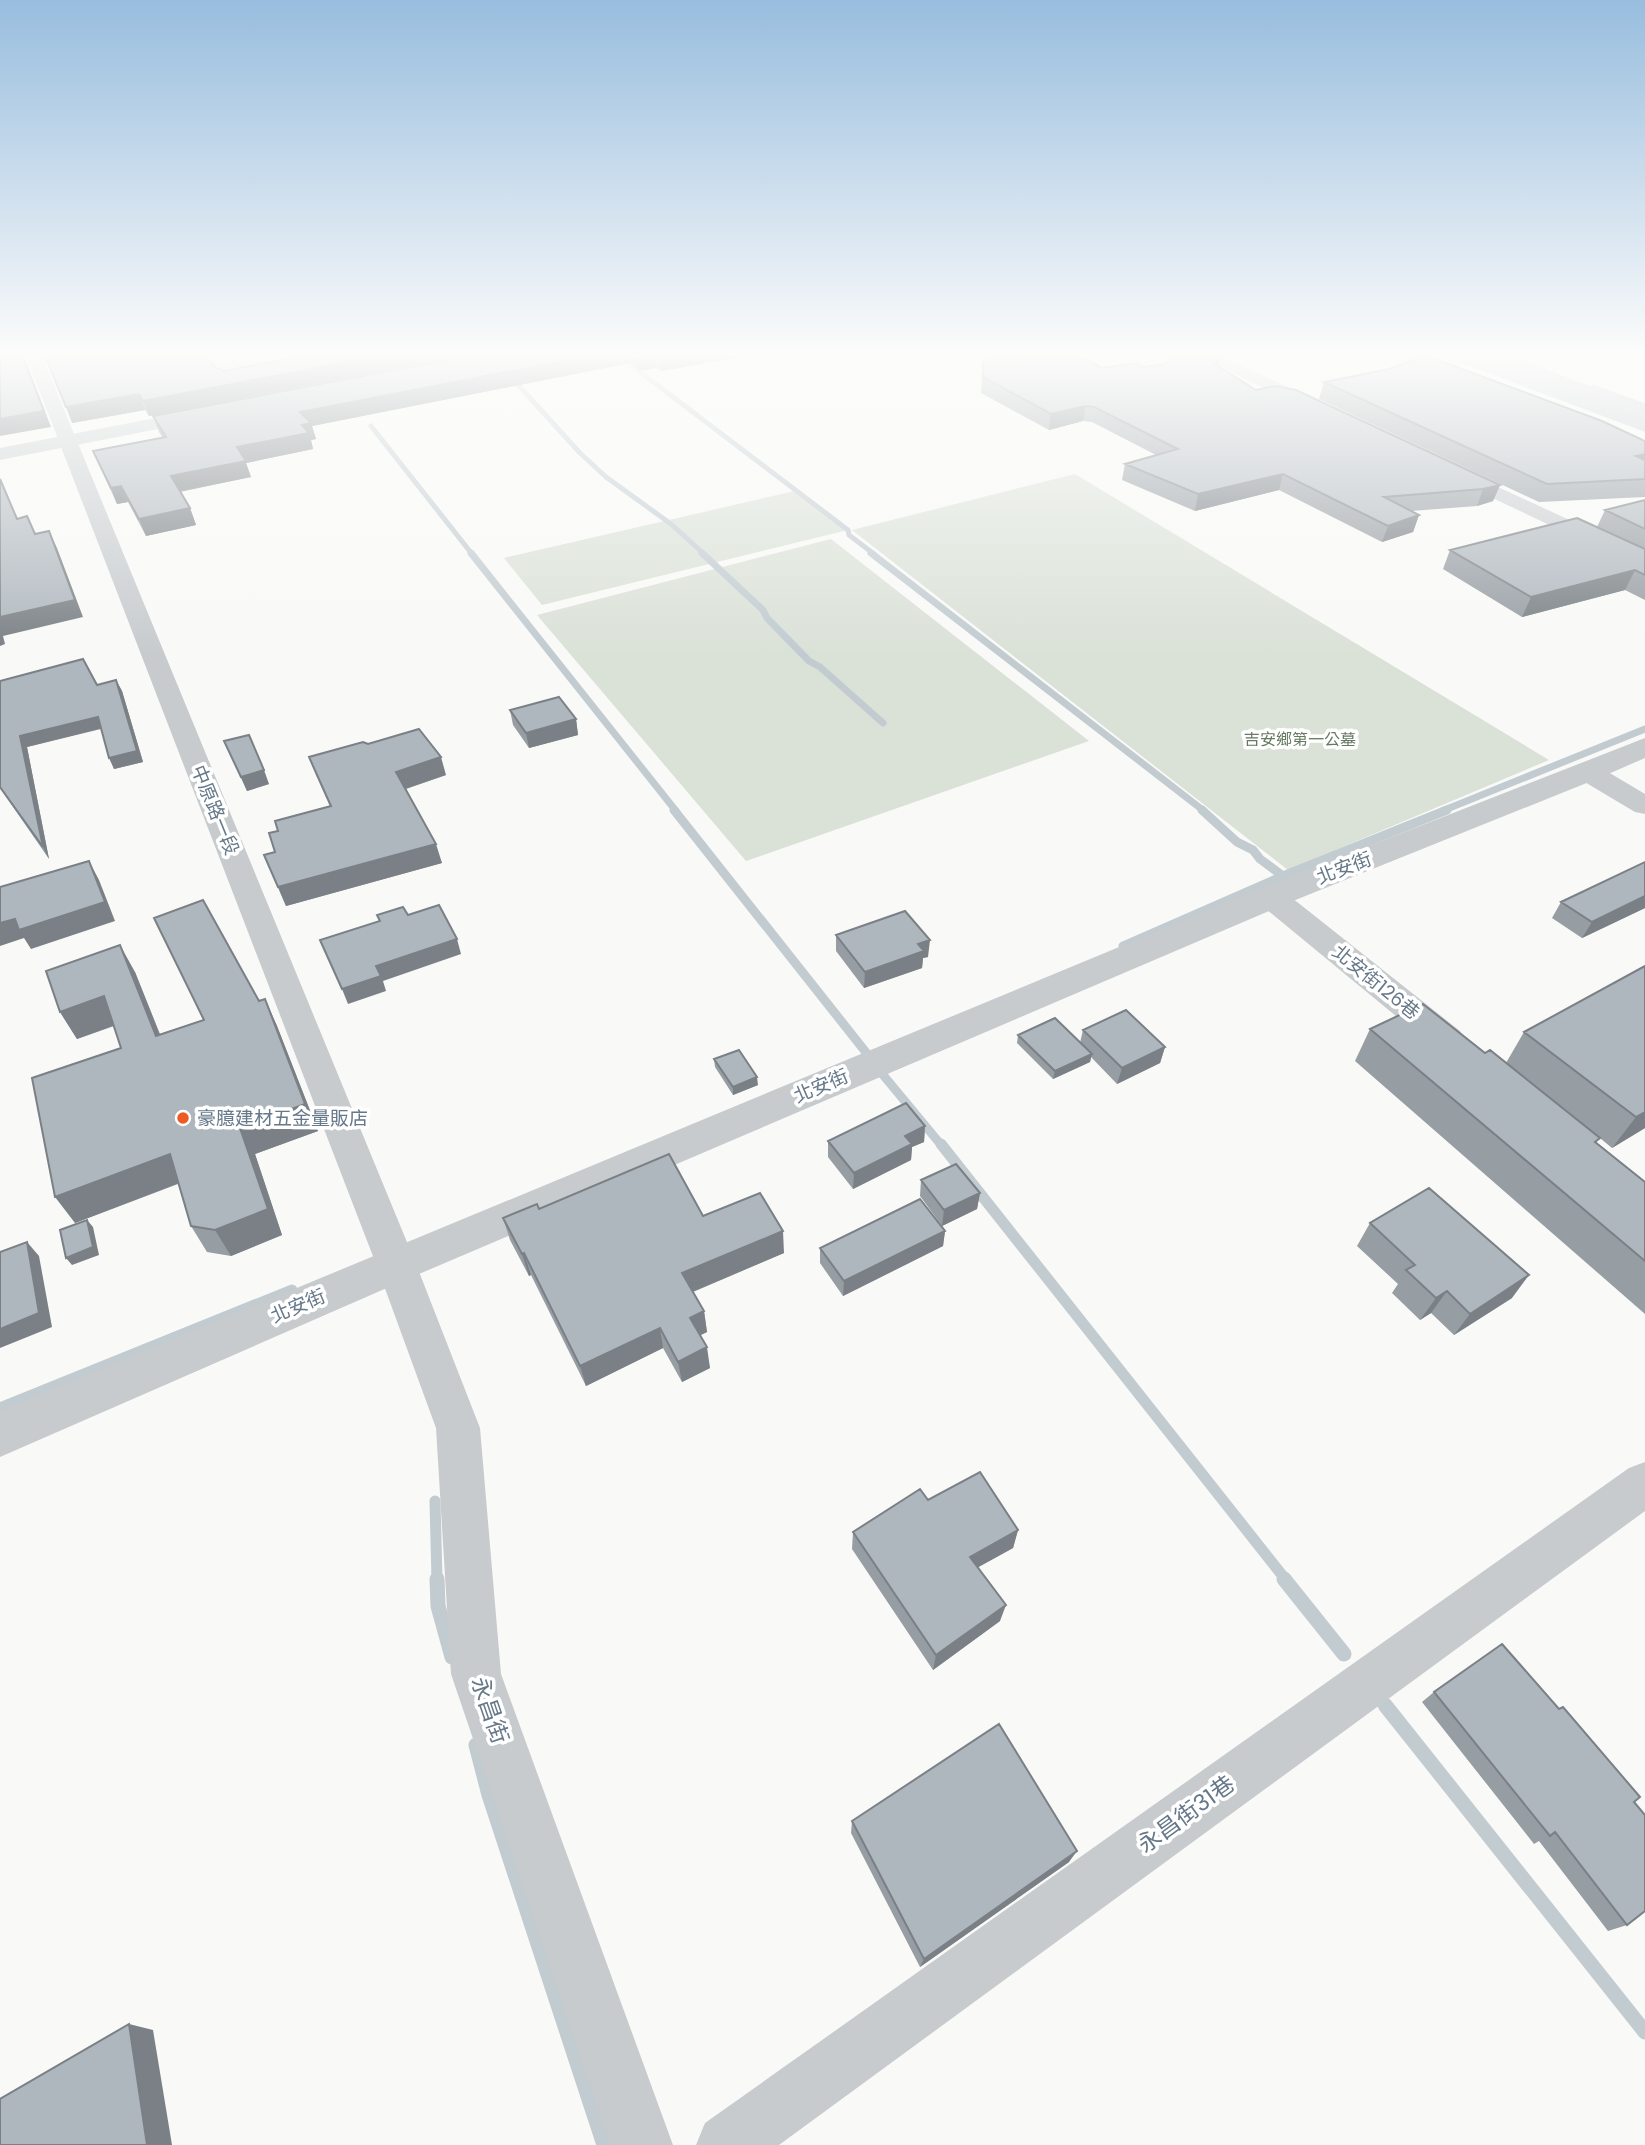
<svg xmlns="http://www.w3.org/2000/svg" width="1645" height="2145" font-family="Poppins,'Noto Sans TC',sans-serif">
<style>
.green{fill:#dae1d7}
.lines{fill:none;stroke-linecap:round;stroke-linejoin:round}
.stream-far4{stroke:#c1cbd0;stroke-width:5}
.stream-far3{stroke:#c1cbd0;stroke-width:7}
.stream-far2{stroke:#c1cbd0;stroke-width:9}
.stream-far1{stroke:#c1cbd0;stroke-width:11}
.stream{stroke:#c1cbd0;stroke-width:15}
.river{fill:#c1cbd0;fill-rule:evenodd}
.minor{fill:#c7cbce;fill-rule:evenodd}
.tertiary{fill:#c7cbce;fill-rule:evenodd}
.wall{fill:#969da3}
.shaded-wall{fill:#7a8085}
.building{fill:#afb7be;stroke:#7a8085;stroke-width:2}
.poi-dot{fill:#ed5b23;stroke:#fff;stroke-width:2.5}
.labels{text-anchor:middle;dominant-baseline:central;stroke-width:7;stroke-linejoin:round;paint-order:stroke}
.far-park-label{font-size:16px;fill:#667a62;stroke:#fff}
.street-label{font-size:19px;fill:#667889;stroke:#fff}
.poi-label{font-size:19px;fill:#667889;stroke:#fff;text-anchor:start}
.near-street-label{font-size:23px;fill:#667889;stroke:#fff}
</style>
<rect width="100%" height="100%" fill="#f9f9f7"/>
<path class="green" d="M197,356H337L209,378Z
M1075,474L1549,760L1288,870L852,530Z
M799,490L848,530L542,605L504,558Z
M831,539L1089,741L746,861L537,615Z"/>
<g class="lines">
<path class="stream-far4" d="M619,356L848,530L849,535L874,554
M511,377L580,453L606,477L671,524L704,554
M1593,387L1645,406
M371,426L472,554"/>
<path class="stream-far3" d="M471,553L676,811
M702,553L763,610L767,618L809,661L820,667L883,723
M871,553L1204,811
M1442,811L1645,729"/>
<path class="stream-far2" d="M674,810L872,1060
M1202,810L1237,842L1253,850L1260,859L1283,876
M1123,946L1283,876L1447,810
M879,1070L942,1146"/>
<path class="stream-far1" d="M941,1144L1286,1580
M0,1408L292,1290
M435,1501L437,1580"/>
<path class="stream" d="M437,1579L438,1606L452,1657
M1284,1579L1344,1654
M1385,1705L1645,2032
M476,1745L489,1795L604,2145"/>
<path class="river" d="M1455,356H1493L1645,413V432L1459,362Z"/>
<path class="minor" d="M26,356H42L416,1264L480,1428L501,1674L673,2145H611L451,1674L436,1428L376,1264Z
M1199,356H1221L1322,403L1325,407L1322,411H1310Z
M1394,356H1417L1464,374L1467,378L1464,382H1452L1396,360Z
M1488,356H1511L1645,407V418L1490,360Z
M1455,467L1645,555V570L1448,477L1445,473L1448,469Z
M1588,764L1598,766L1645,794V814L1635,812L1578,778L1574,772L1578,766Z
M1271,887L1282,890L1460,1031L1465,1040L1460,1049L1448,1052L1436,1049L1260,904L1256,897L1260,890Z
M1645,1462V1511L779,2145H696L705,2123L1629,1468Z"/>
<path class="tertiary" d="M432,356H471L462,362L292,394L282,388L292,382Z
M207,408L214,410L217,414L214,418L0,460V448Z
M1645,738V758L1599,778L1283,905L412,1277L0,1457V1411L1259,889Z"/>
</g>
<path class="wall" d="M206,356L216,369L224,371L304,356H460L149,416L145,410L72,423Z
M468,356H741V357L661,371L656,368L639,371L630,363L312,426L316,439L311,440L313,449L246,463L251,477L180,492L190,508L196,525L146,536L128,502L117,504L93,451L162,437L159,432L153,416Z
M986,356H1079L1102,368L1218,366L1256,390L1500,485L1493,501L1477,506L1411,511L1419,515L1413,532L1382,542L1279,490L1195,511L1122,480L1125,464L1156,455L1092,422L1083,421L1049,430L981,393L983,361L992,359Z
M1324,382L1645,441V497L1539,502L1319,399Z
M1645,500V600L1625,590L1522,617L1443,569L1450,550L1597,527L1605,510Z
M116,680L122,691L143,762L114,769L101,729L27,747L49,859L0,788V681L97,685Z
M510,710L576,719L578,735L529,748L513,725Z
M224,741L269,784L247,791Z
M309,757L446,775L406,789L442,863L286,906L264,855L275,852L278,831L330,806L316,775Z
M1645,862V908L1582,938L1552,918L1561,902Z
M836,935L928,957L923,958L922,968L864,988L836,951Z
M1645,966V1128L1612,1148L1583,1124L1597,1143L1645,1182V1314L1355,1061L1370,1029L1485,1053L1506,1063L1524,1032Z
M135,972L160,1034L265,999L277,1026L318,1131L255,1154L282,1235L231,1256L207,1252L191,1226L178,1184L75,1223L121,1048L114,1026L77,1039L60,1012Z
M1083,1030L1165,1047L1160,1063L1117,1084L1091,1057L1090,1062L1053,1079L1017,1043L1018,1035L1080,1043Z
M714,1059L758,1085L733,1095L715,1067Z
M925,1126L924,1142L912,1147L911,1160L853,1189L828,1157V1141Z
M921,1180L980,1193L977,1209L942,1226L920,1196Z
M539,1209L703,1216L784,1253L693,1292L704,1311L707,1332L700,1335L710,1368L682,1382L663,1348L586,1386L531,1275L529,1276L510,1240L503,1218Z
M1370,1223L1512,1298L1454,1335L1431,1313L1420,1320L1392,1293L1398,1284L1357,1246Z
M945,1231L943,1246L843,1296L820,1263V1248Z
M928,1500L1018,1530L1013,1548L978,1567L1000,1621L933,1670L852,1549L853,1532Z
M1434,1692L1634,1802L1627,1925L1608,1931L1539,1841L1534,1844L1422,1702Z
M852,1821L1069,1862L920,1967L851,1833Z"/>
<path class="shaded-wall" d="M22,356H24L51,427L0,436V419Z
M380,356H460L149,416L143,401Z
M589,356H629L630,363L312,426L316,439L311,440L313,449L246,463L251,477L177,492L171,476L237,447L300,412Z
M638,356H655L656,368L639,371Z
M659,356H741V357L661,371Z
M1220,356L1217,370L1213,363Z
M139,394L145,410L72,423L66,407Z
M1086,406L1083,421L1049,430L1051,414Z
M1645,454V470L1636,456Z
M1283,474L1279,490L1195,511L1198,494Z
M1500,485L1493,501L1477,506L1483,489Z
M121,486L128,502L117,504L111,488Z
M190,508L196,525L146,536L139,519Z
M1419,515L1413,532L1382,542L1388,526Z
M49,531L57,548L83,617L3,636L5,644L0,646V617Z
M1635,570L1625,590L1522,617L1531,597Z
M116,680L122,691L143,762L114,769L109,758Z
M98,717L103,728L27,747L49,859L43,847L20,736Z
M576,719L578,735L529,748L526,733Z
M441,757L446,775L402,790L396,772Z
M264,770L269,784L247,791L241,777Z
M436,844L442,863L286,906L278,887Z
M89,861L99,880L115,921L31,949L24,938L0,946V923Z
M1645,896V908L1582,938L1592,922Z
M457,939L461,954L383,981L386,991L348,1004L342,989L376,966Z
M930,940L928,957L923,958L922,968L864,988L865,972L918,944Z
M120,945L135,972L171,1063L156,1036Z
M104,996L121,1023L77,1039L60,1012Z
M265,999L277,1026L318,1131L255,1154L282,1235L231,1256L215,1230L240,1128Z
M1165,1047L1160,1063L1117,1084L1122,1068Z
M1092,1054L1090,1062L1053,1079L1055,1071Z
M757,1077L758,1085L733,1095V1087Z
M1645,1112V1128L1612,1148L1636,1117Z
M925,1126L924,1142L912,1147L911,1160L853,1189L854,1173L905,1136Z
M170,1154L187,1180L75,1223L55,1197Z
M980,1193L977,1209L942,1226L944,1210Z
M87,1220L93,1227L99,1255L72,1265L66,1258Z
M783,1231L784,1253L685,1295L682,1273Z
M945,1231L943,1246L843,1296L844,1281Z
M27,1242L39,1256L52,1327L0,1348V1329Z
M524,1253L531,1275L529,1276L522,1254Z
M1529,1275L1512,1298L1454,1335L1470,1314Z
M1447,1291L1431,1313L1420,1320L1436,1298Z
M704,1311L707,1332L693,1339L690,1318Z
M660,1328L663,1348L586,1386L580,1366Z
M707,1347L710,1368L682,1382L678,1362Z
M1018,1530L1013,1548L966,1574L970,1557Z
M1006,1605L1000,1621L933,1670L936,1655Z
M1077,1851L1069,1862L920,1967L924,1959Z
M129,2024L153,2030L172,2145H147Z"/>
<path class="building" d="M0,356H22L44,411L0,419Z
M45,356H206L216,369H221L224,371L304,356H380L143,401L139,394L66,407Z
M468,356H589L300,412L311,423L302,425L309,433L237,447L246,461L171,476L190,508L139,519L121,486L111,488L93,451L166,437L153,416Z
M1008,356H1079L1102,368L1137,363L1144,367L1165,364L1173,356H1219L1213,363L1256,390L1275,386L1296,390L1500,485L1483,489L1384,497L1419,515L1388,526L1283,474L1198,494L1125,464L1178,449L1094,407L1086,406L1051,414L983,377V361Z
M1427,356L1602,421L1645,441V454L1636,456L1645,460V479L1547,484L1324,382L1389,369Z
M0,479L17,519L27,516L35,534L49,531L75,600L0,617Z
M1645,500V529L1605,510Z
M1577,518L1645,549V575L1635,570L1531,597L1450,550Z
M83,659L97,685L116,680L137,751L109,758L98,717L20,736L43,847L0,787V681Z
M559,697L576,719L526,733L510,710Z
M419,729L441,757L396,772L436,844L278,887L264,855L275,852L269,833L278,831L275,821L331,806L309,757L363,742L368,744Z
M249,735L264,770L241,777L224,741Z
M89,861L105,902L19,930L15,919L0,923V887Z
M1645,862V896L1592,922L1561,902Z
M203,900L259,1001L265,999L305,1104L240,1128L268,1209L215,1230L191,1226L170,1154L55,1197L32,1078L121,1048L104,996L60,1012L46,971L120,945L156,1036L204,1020L154,918Z
M439,905L457,939L376,966L381,976L342,989L320,940L380,921L377,915L403,907L408,915Z
M905,911L930,940L918,944L924,951L865,972L836,935Z
M1645,966V1112L1636,1117L1524,1032Z
M1423,1004L1485,1053L1490,1050L1600,1138L1595,1142L1645,1182V1261L1370,1029Z
M1126,1010L1165,1047L1122,1068L1083,1030Z
M1055,1018L1092,1054L1055,1071L1018,1035Z
M739,1050L757,1077L733,1087L714,1059Z
M906,1103L925,1126L905,1136L912,1144L854,1173L828,1141Z
M669,1154L703,1216L760,1193L783,1231L682,1273L704,1311L690,1318L707,1347L678,1362L660,1328L580,1366L524,1253L522,1254L503,1218L537,1204L539,1209Z
M956,1164L980,1193L944,1210L921,1180Z
M1429,1188L1529,1275L1470,1314L1447,1291L1436,1298L1406,1270L1415,1265L1370,1223Z
M920,1199L945,1231L844,1281L820,1248Z
M87,1220L93,1247L66,1258L60,1230Z
M27,1242L39,1313L0,1329V1252Z
M980,1472L1018,1530L970,1557L1006,1605L936,1655L853,1532L920,1489L928,1500Z
M1502,1644L1559,1709L1563,1707L1640,1797L1634,1802L1645,1815V1911L1627,1925L1555,1832L1550,1836L1434,1692Z
M999,1724L1077,1851L924,1959L852,1821Z
M129,2024L147,2145H0V2099Z"/>
<linearGradient id="sky" x2="0" y2="1"><stop stop-color="#98bdde"/><stop offset="0.54" stop-color="#fcfcfb"/><stop offset="1" stop-color="#fcfcfb" stop-opacity="0"/></linearGradient>
<rect width="1645" height="656" fill="url(#sky)"/>
<circle class="poi-dot" cx="183" cy="1118" r="7"/>
<g class="labels">
<g class="far-park-label">
<text x="1300" y="739">吉安鄉第一公墓</text>
</g>
<g class="street-label">
<text transform="translate(215 810) rotate(68)">中原路一段</text>
<text transform="translate(1344 868) rotate(-21)">北安街</text>
<text transform="translate(1376 982) rotate(39)">北安街126巷</text>
<text transform="translate(821 1086) rotate(-23)">北安街</text>
<text transform="translate(298 1306) rotate(-23)">北安街</text>
</g>
<g class="poi-label">
<text x="197" y="1118">豪臆建材五金量販店</text>
</g>
<g class="near-street-label">
<text transform="translate(490 1710) rotate(71)">永昌街</text>
<text transform="translate(1186 1814) rotate(-36)">永昌街31巷</text>
</g>
</g>
</svg>
